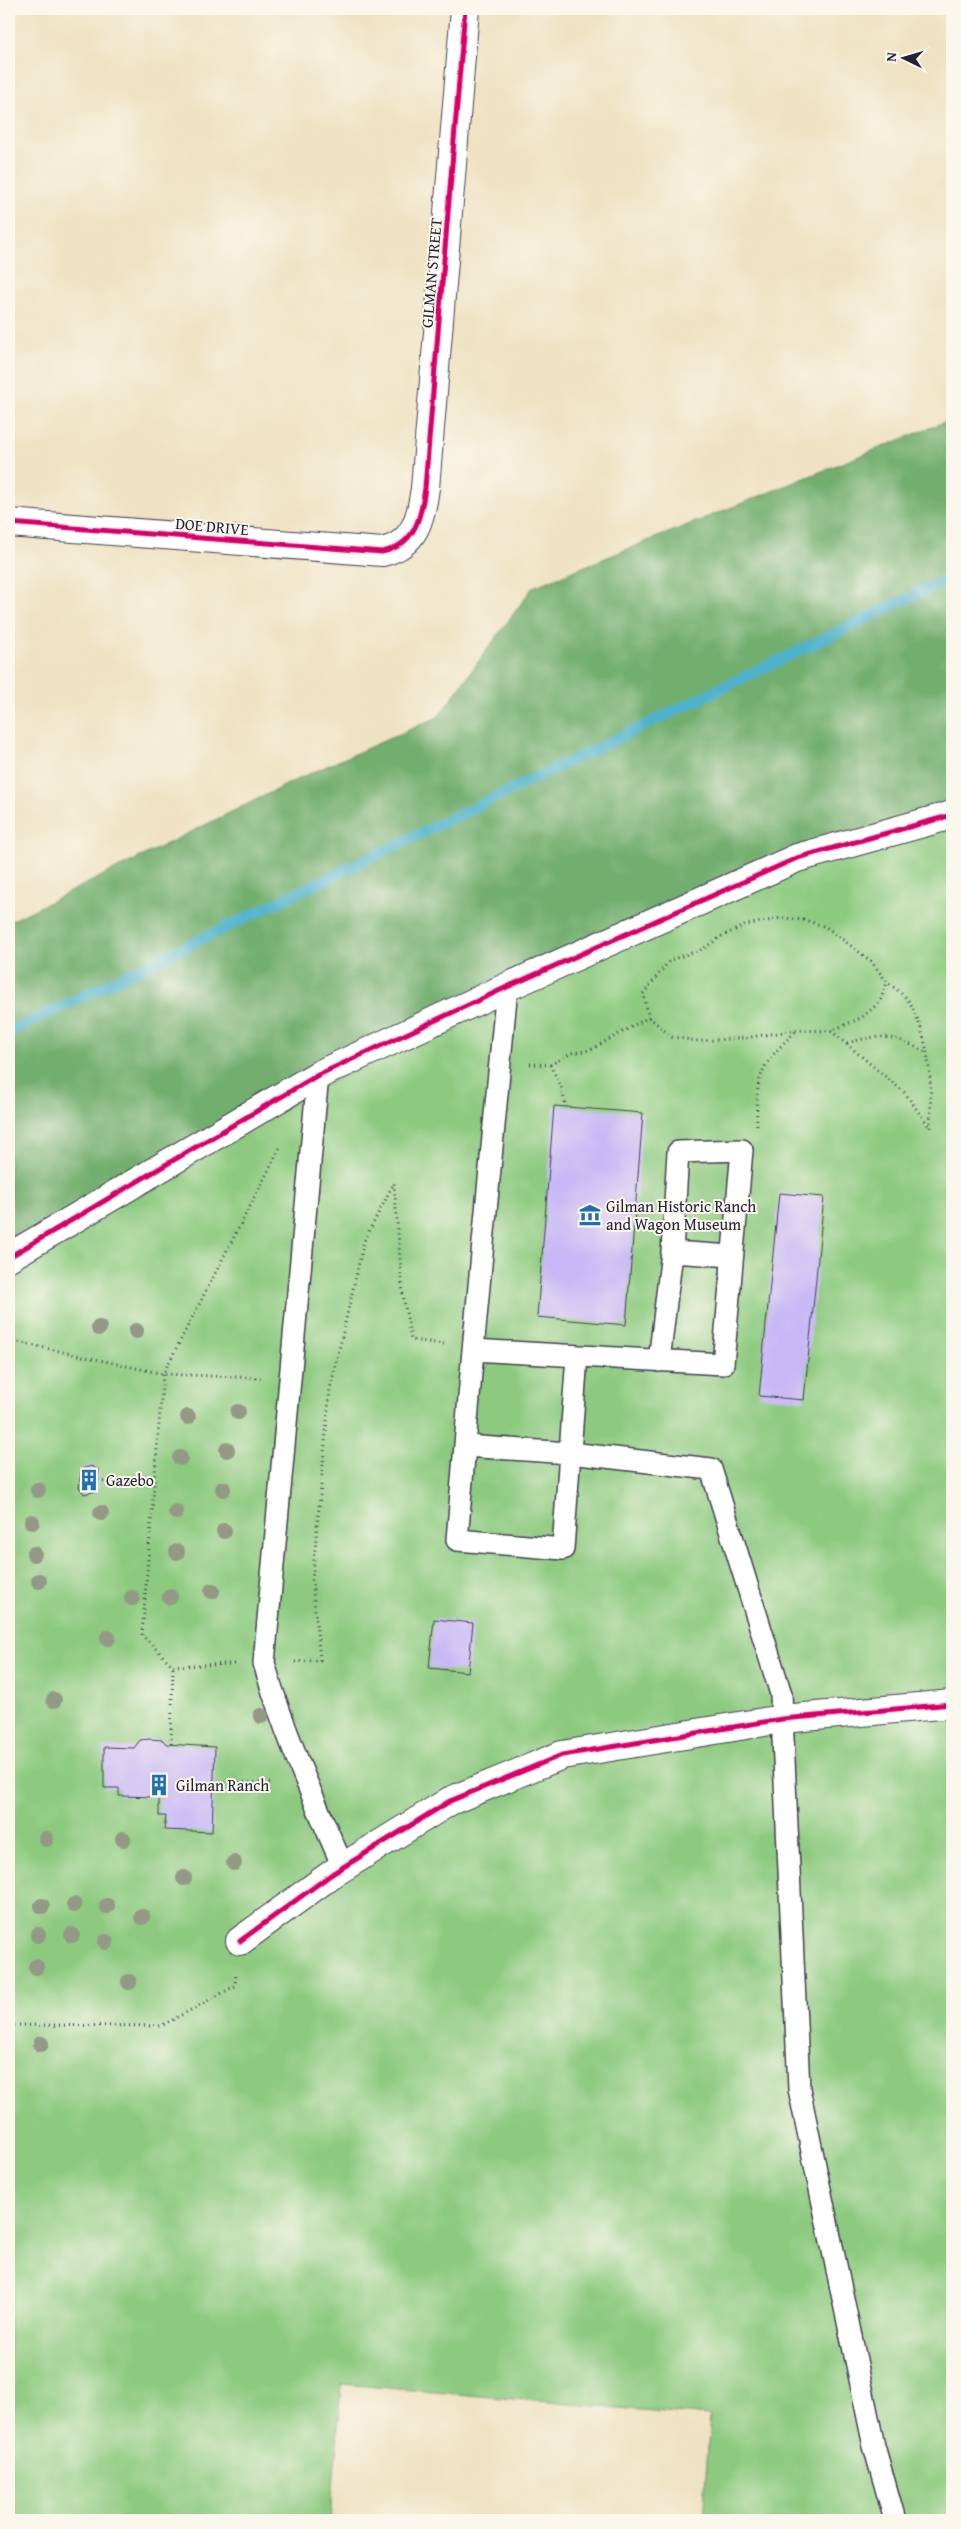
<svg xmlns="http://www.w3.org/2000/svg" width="961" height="2529" font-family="'Gentium Book Plus',serif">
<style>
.green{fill:#8dca80;stroke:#58765e}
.forest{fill:#72ae6e;stroke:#4a6854}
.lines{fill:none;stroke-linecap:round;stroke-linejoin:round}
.stream{stroke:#4db2cc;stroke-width:11}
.building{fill:#c8b7f6}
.lane-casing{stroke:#413f4f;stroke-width:24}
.street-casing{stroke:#413f4f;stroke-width:30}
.path{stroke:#413f4f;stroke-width:3;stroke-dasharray:1 4;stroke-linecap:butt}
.lane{stroke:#fff;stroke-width:21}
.street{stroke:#fff;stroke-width:28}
.cycleway-casing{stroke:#fbf7ec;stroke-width:8}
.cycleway{stroke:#d6006c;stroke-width:5}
.tree{fill:#939985}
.labels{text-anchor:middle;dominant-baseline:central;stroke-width:4;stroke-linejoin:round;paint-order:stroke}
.street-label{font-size:16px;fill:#22223b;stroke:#fbf7ec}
.poi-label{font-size:16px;fill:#22223b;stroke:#fbf7ec;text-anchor:start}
</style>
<rect width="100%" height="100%" fill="#fbf7ec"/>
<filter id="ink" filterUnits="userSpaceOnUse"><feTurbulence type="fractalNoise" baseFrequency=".02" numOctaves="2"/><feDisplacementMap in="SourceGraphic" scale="10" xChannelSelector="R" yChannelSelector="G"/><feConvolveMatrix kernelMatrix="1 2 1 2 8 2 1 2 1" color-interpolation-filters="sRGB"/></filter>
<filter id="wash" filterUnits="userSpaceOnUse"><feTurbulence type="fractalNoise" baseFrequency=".0096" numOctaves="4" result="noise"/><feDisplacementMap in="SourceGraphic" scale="20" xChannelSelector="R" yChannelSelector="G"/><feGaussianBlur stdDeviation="1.12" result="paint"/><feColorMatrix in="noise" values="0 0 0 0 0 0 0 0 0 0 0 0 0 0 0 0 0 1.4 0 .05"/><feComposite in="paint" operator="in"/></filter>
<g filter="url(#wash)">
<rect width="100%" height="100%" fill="#efe2c2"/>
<path class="green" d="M952,815V2520H703L710,2416L342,2384L330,2520H9V1259L313,1081L790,871Z"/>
<path class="forest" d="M952,419V815L797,858L507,987L9,1257V922L300,778L438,717L533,587Z"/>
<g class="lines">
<path class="stream" d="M9,1032L952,577"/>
</g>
<g id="blocks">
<path class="building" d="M554,1106L643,1113L626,1325L537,1317Z
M779,1193L824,1197L804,1400L759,1396Z
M91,1466L99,1470L97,1491L84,1494L79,1487L81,1472L82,1469Z
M434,1619L473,1623L468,1672L429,1668Z
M150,1739L163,1740L166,1744L215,1747L212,1832L164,1830L166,1816H159V1797L119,1796V1788H104V1747L134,1748L140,1740Z"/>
</g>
</g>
<g filter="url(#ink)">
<use href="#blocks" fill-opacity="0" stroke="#413f4f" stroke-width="1"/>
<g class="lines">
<g class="lane-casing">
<path id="lane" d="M507,987L473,1350L723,1364L742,1150L678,1152L672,1252L732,1256
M318,1075L264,1663C284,1733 314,1800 343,1867
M473,1350L457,1540L563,1549L577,1356
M659,1361L672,1252
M465,1446L570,1453L711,1469L781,1694L799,2089L874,2446L895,2520"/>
</g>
<g class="street-casing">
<path id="street" d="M9,523L382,552C415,545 421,518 425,488L465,9
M9,1257L318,1075L507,987L797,858L952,815
M240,1941L332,1874L450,1801L562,1755L782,1719L952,1704"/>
</g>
<path class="path" d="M831,1031L905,1093L930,1128C932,1086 931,1042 910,1003C905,995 894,988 887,982
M847,1043C883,1033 894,1035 927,1053
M530,1064L550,1065L561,1086L566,1107
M550,1065L572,1053L590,1050L649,1017L643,994L670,960L703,949L722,936L746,925L782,918L805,920L826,927L871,961L887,982L880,1002L861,1018L831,1031L797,1030L744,1038L698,1041L672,1037L649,1017
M757,1125C755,1075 760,1066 796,1031
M9,1340L163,1374L261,1378
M98,1480L153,1486
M295,1662L320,1660L312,1581L330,1389L364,1241L394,1183L403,1295L411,1340L444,1344
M234,1664L173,1666L142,1635L163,1374L280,1148
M171,1744L173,1666
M214,1782L274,1783
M9,2025L161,2026L235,1986L236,1973"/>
<use href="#lane" class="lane"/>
<use href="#street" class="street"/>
<g class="cycleway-casing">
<path id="cycleway" d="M9,523L382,552C415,545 421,518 425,488L465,9
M9,1257L318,1075L507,987L797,858L952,815
M240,1941L332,1874L450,1801L562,1755L782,1719L952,1704"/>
</g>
<use href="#cycleway" class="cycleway"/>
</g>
<g class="tree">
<circle cx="99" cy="1328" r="8"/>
<circle cx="136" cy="1331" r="8"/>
<circle cx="238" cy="1412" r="8"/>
<circle cx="188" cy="1417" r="8"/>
<circle cx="227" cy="1450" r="8"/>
<circle cx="180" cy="1458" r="8"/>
<circle cx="223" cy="1489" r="8"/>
<circle cx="38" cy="1490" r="8"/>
<circle cx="176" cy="1512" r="8"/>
<circle cx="101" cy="1513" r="8"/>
<circle cx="32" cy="1522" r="8"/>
<circle cx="224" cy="1531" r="8"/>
<circle cx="177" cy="1552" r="8"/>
<circle cx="34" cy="1554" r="8"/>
<circle cx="39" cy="1581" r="8"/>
<circle cx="212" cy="1591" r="8"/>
<circle cx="170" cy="1597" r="8"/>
<circle cx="132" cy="1598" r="8"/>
<circle cx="108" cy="1638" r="8"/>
<circle cx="54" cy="1700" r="8"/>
<circle cx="261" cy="1716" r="8"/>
<circle cx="46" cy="1839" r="8"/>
<circle cx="123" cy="1839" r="8"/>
<circle cx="234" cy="1863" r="8"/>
<circle cx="184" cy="1878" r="8"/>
<circle cx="74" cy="1905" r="8"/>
<circle cx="42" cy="1906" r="8"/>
<circle cx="107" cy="1906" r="8"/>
<circle cx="142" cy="1917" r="8"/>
<circle cx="38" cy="1935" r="8"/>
<circle cx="72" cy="1935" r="8"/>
<circle cx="106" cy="1942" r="8"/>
<circle cx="36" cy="1967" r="8"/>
<circle cx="129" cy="1982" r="8"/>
<circle cx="41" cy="2044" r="8"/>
</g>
</g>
<defs>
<g id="museum-bare" transform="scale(1.725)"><path d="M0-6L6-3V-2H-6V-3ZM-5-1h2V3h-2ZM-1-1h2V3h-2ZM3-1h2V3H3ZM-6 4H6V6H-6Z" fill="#1f6fb2" stroke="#fbf7ec" stroke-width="2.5" paint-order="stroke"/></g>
<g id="building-bare" transform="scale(1.725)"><path d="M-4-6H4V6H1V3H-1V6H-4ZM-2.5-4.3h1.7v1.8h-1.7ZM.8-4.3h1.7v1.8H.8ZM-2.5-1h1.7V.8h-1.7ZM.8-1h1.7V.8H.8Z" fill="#1f6fb2" stroke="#fbf7ec" stroke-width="2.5" paint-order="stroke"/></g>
</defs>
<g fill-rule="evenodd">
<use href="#museum-bare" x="590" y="1215"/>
<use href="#building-bare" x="89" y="1480"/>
<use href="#building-bare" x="159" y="1785"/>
</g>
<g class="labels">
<g class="street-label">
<text transform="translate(431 273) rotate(-85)">GILMAN STREET</text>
<text transform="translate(212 526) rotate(5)">DOE DRIVE</text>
</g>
<g class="poi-label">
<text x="606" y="1206">Gilman Historic Ranch<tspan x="606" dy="18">and Wagon Museum</tspan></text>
<text x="106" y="1480">Gazebo</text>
<text x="176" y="1785">Gilman Ranch</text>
</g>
</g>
<rect width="961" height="2529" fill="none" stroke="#fbf7ec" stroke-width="30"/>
<g transform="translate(904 58) rotate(275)" stroke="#fbf7ec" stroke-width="4" paint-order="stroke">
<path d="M0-4L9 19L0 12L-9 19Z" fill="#22223b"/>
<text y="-8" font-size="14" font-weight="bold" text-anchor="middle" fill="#22223b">N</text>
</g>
</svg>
